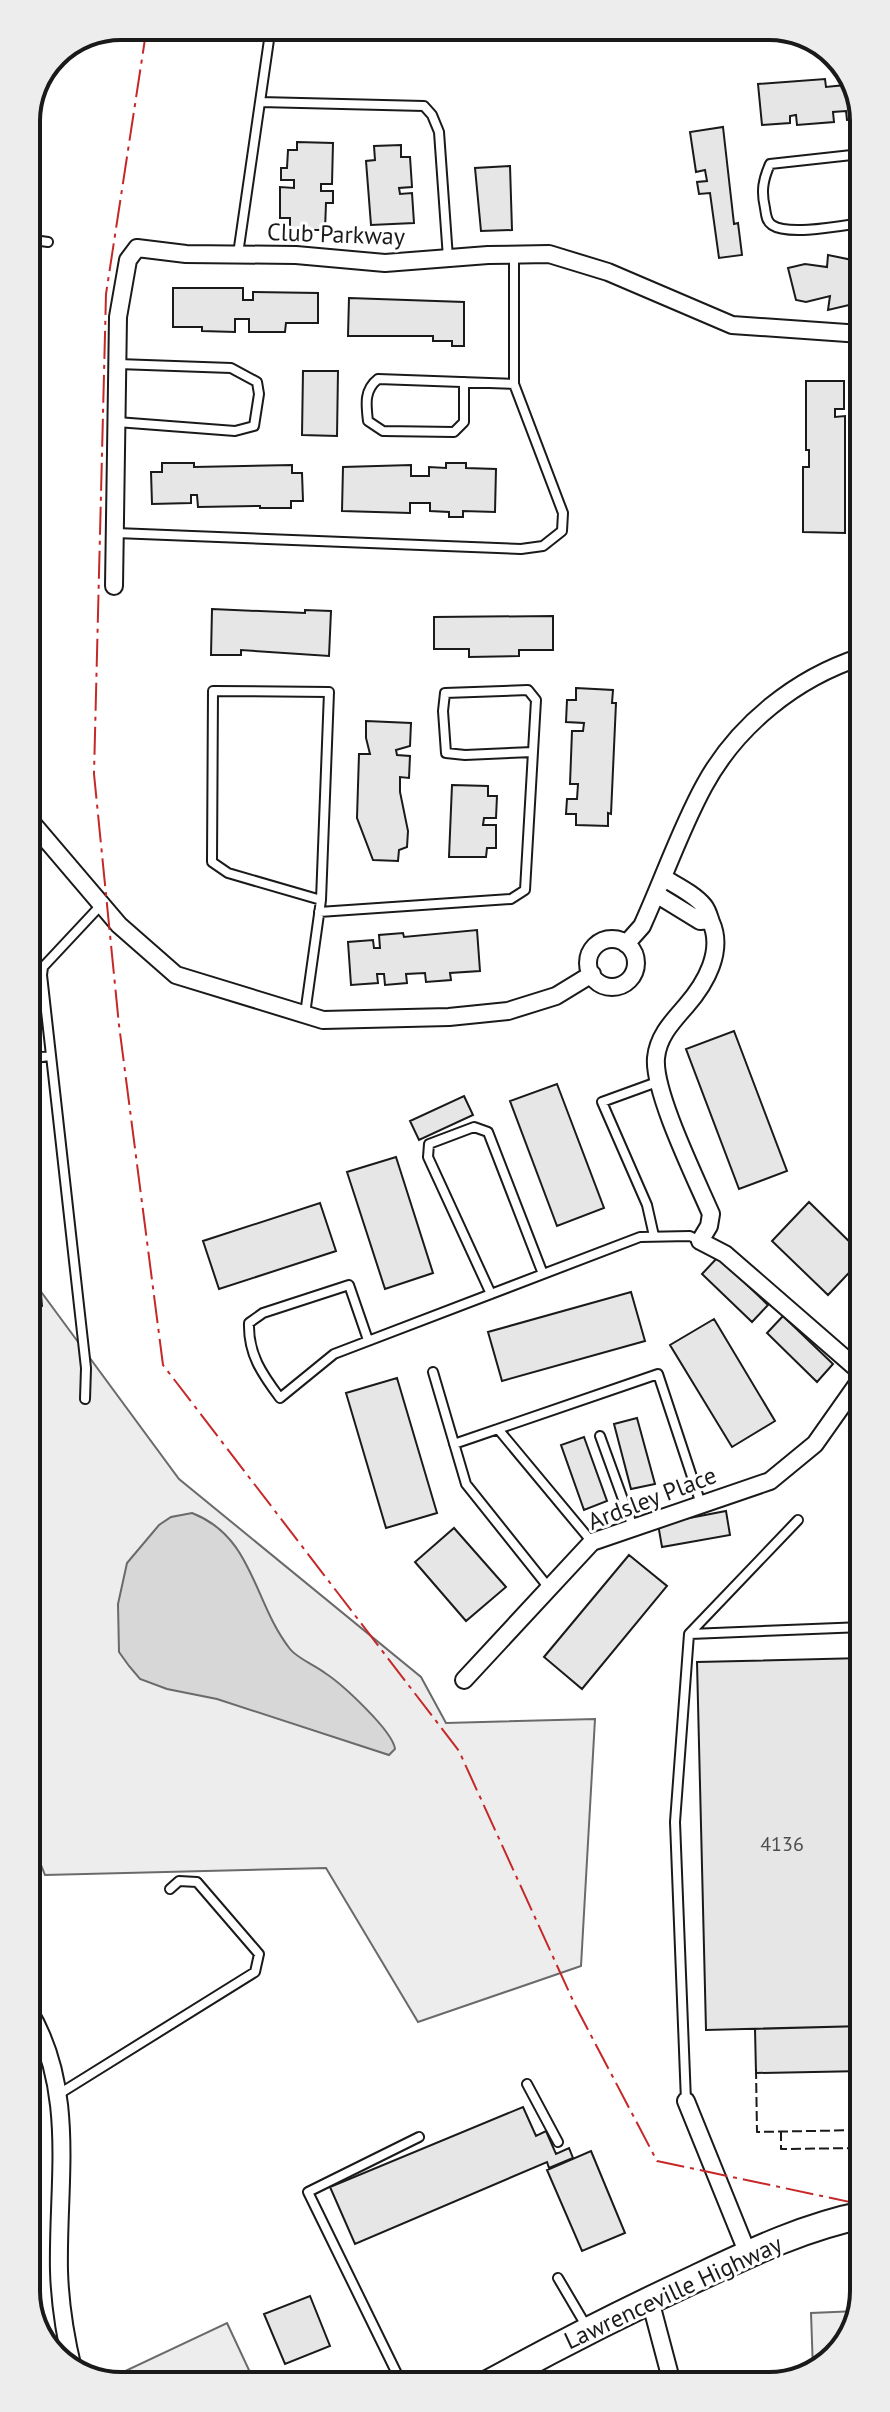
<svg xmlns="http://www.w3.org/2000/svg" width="890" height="2412" font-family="'PT Sans',sans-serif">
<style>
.built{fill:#ededed;stroke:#6a6a6a;stroke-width:2}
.water{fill:#d7d7d7;stroke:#6a6a6a;stroke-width:2}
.building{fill:#e6e6e6;stroke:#1a1a1a;stroke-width:2}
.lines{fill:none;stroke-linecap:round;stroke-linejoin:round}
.lane-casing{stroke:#1a1a1a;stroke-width:12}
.street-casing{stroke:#1a1a1a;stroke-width:20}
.primary-casing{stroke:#1a1a1a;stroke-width:30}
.lane{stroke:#fff;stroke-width:8}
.street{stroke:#fff;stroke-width:16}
.primary{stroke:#fff;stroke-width:26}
.fence{stroke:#1a1a1a;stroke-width:2;stroke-dasharray:10 4;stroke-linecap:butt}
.power{stroke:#c62828;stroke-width:2;stroke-dasharray:28 6 4 6;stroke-linecap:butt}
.labels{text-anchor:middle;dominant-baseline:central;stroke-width:6;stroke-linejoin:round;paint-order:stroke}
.number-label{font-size:20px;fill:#4d4d4d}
.street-label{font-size:24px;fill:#1a1a1a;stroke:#fff}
.rim{fill:none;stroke:#1a1a1a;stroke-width:4}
</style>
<rect width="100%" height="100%" fill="#fff"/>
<path class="built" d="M28,1274L179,1479L421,1677L446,1723L595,1719L581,1966L418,2022L326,1868L45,1875L29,1835Z
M857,2311L845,2348L813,2370L811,2313Z
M227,2323L256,2385L114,2386L104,2381Z"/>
<path class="water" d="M192,1513C254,1537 253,1602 290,1649C298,1659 315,1665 325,1673C342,1684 393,1731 395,1749L389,1755L217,1699L167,1689L140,1679L129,1666L119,1652L118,1604L127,1563L159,1525L171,1517Z"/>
<path class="building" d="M848,75L861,96V119L847,120L846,111L833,112L834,122L797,125L796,115L790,116V123L762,125L758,84L825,79L826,87L845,85L844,76Z
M723,127L734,224L738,223L742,255L719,258L710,193L699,194L697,182L707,181L705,170L696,172L690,132Z
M297,142L333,143L332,184H321V191H333V203H326L325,230H290V218H280V187L294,188V180H281V168H287L288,150H297Z
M401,145V157H410L412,187L399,188L400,194L412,193L414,223L371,225L366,161L375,160L374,146Z
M510,166L512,230L481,231L475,168Z
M828,255L857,261L861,266L859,306L849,305L828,310L830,296L806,302L796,300L788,268L805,264L827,267Z
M173,288H243V300H253V292L318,293V323H286L285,332H249V319H235V332L202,331V327H173Z
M349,298L464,302V346H452V341H433V336H348Z
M303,371H338L337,436L302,435Z
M806,381H844V409H835V417L845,416V533L803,532V467H809V450H806Z
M162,463H194V467L292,465V473H302L303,501H291V508H260V506L198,507L197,495H191V503L152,504L151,472H162Z
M446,463H466V468L496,469L495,512L463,511V517H449V512L430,511V503H410V513L342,511L343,467L411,465V476H429V467L446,468Z
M212,609L305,613V610L331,611L329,656L241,650V655H211Z
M553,616V650H519V656L469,657V649H434V617Z
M576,688L613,690L612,703H616L611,814L608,813V826L576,825V814H566L567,799H577L578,784H570L572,731H583L584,723L566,722L567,700H576Z
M366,721L411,723L410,746L396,750L397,755L410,756L409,778L400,777V792L408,831L407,847L399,850L398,861L373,860L357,818L359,754H370L366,738Z
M452,785L488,786V796H497L496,818H484L483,825H496V848H487L486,857H449Z
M477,930L480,971L450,973L451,980L426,982L425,973L406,974L407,983L385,985L384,974H377L378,983L351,985L348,942L373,940L374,948H380L379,935L403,933L404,937Z
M734,1031L787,1171L739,1189L686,1049Z
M557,1084L604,1208L557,1226L510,1101Z
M464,1096L473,1115L419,1140L410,1121Z
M396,1157L433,1273L385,1289L347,1172Z
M809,1202L862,1254V1259L828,1295L772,1241Z
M320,1203L336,1251L219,1289L203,1241Z
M28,1246L30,1255L37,1254L38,1278H29V1284L40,1283L42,1306L36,1307L37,1316L28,1317Z
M718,1257L768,1305L752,1322L702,1274Z
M631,1292L645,1341L502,1381L488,1332Z
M783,1316L833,1364L817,1382L767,1333Z
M714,1319L775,1421L732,1447L670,1345Z
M397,1378L437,1513L386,1528L346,1393Z
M637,1418L655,1484L631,1489L614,1424Z
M584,1437L607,1501L584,1510L561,1445Z
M726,1511L730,1535L662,1547L658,1524Z
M454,1528L506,1587L466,1621L415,1562Z
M629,1555L667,1586L582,1689L544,1657Z
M863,1658L864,2026L706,2030L697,1662Z
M864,2026V2071L756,2073L755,2029Z
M523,2107L536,2136L546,2131L556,2154L569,2148L573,2158L549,2168L547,2162L355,2244L330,2187Z
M591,2151L625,2233L582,2251L547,2170Z
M310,2296L330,2346L285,2364L264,2314Z"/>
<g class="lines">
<g class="lane-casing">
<path id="lane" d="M260,102L424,106L432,115L439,132L448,258
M861,154L770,164C763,180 761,191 765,208C766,214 766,221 772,225C788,236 840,226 861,223
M26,239L48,242
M238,254L271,26
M464,382V422L454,432L383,431L368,421C366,404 364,390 378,379L514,384
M117,422L235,431L254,426L259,394L257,382L231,368L118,364
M116,533L521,549L543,546L562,531L563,513L514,384V255
M319,912L511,899L525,890L536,700L528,690L445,693L443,711L446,753L465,755L533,752
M305,1014L321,900L329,692L213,691L212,862L228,873L321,900
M28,1059L49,1056
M654,1236L647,1205L602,1102L657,1082
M491,1294L428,1157L429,1144L474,1127L488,1132L543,1274
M368,1340L349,1285L263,1313L249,1323C248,1354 262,1374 280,1398L334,1354L640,1237L690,1236L700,1241
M433,1372L466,1484L549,1588
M85,1399L86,1368L42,975L43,967L101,905
M498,1429L592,1542
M600,1436L633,1527
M454,1444L658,1374L701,1504
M690,1634L863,1627
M527,2084L558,2142
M59,2094L255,1972L259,1954L197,1882L179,1881L170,1889
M686,2101L675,1822L689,1634L798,1520
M558,2278L588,2329
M402,2384L308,2192L419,2137"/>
</g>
<g class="street-casing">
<path id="street" d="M114,586L118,317L128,260L137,248L186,254L296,255L385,263L488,255L549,254L608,272L732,325L861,334
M27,817L119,925L176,975L323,1020L449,1017L508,1011L556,996L592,974
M664,878C677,886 694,894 704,906C708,911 709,917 711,922C724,951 706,983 686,1006C673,1021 658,1036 656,1058C653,1092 696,1179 711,1214L709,1226L700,1241L725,1254L863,1374
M656,894L700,921L709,920
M588 963a24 24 0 1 1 48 0a24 24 0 1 1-48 0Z
M626,944L642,926C663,880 680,830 704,786C737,725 796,678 861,657
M464,1680L592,1542L770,1481L815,1444L863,1376
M29,2011C77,2091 57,2183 59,2271C60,2305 65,2336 73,2369
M686,2101L748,2254
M650,2300L672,2383"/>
</g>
<g class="primary-casing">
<path id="primary" d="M488,2384C557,2346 626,2311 697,2278C750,2253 806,2226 864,2215"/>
</g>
<use href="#lane" class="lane"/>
<use href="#street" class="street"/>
<use href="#primary" class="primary"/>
<path class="fence" d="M756,2069L757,2132L864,2130
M781,2131V2149L864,2148"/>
<path class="power" d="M147,26L106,294L94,774L119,1025L163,1365L459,1751L575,2005L657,2161L864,2205"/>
</g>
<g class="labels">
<g class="number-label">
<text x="782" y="1844">4136</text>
</g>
<g class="street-label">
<text transform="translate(336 234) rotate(2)">Club Parkway</text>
<text transform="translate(652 1498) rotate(-21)">Ardsley Place</text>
<text transform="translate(673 2292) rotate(-25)">Lawrenceville Highway</text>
</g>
</g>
<path d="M0 0H890V2412H0ZM121 40H769A81 81 0 0 1 850 121V2291A81 81 0 0 1 769 2372H121A81 81 0 0 1 40 2291V121A81 81 0 0 1 121 40Z" fill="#ededed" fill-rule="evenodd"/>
<path class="rim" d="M121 40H769A81 81 0 0 1 850 121V2291A81 81 0 0 1 769 2372H121A81 81 0 0 1 40 2291V121A81 81 0 0 1 121 40Z"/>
</svg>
